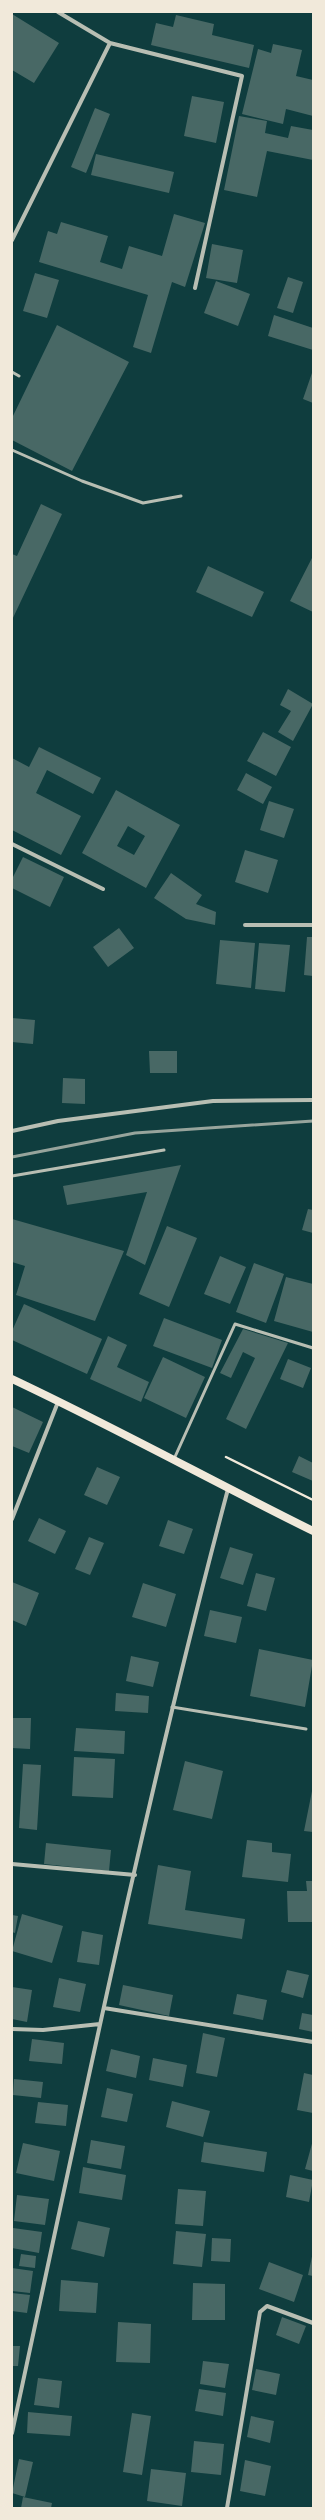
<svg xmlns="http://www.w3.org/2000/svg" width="325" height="2520" font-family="'Sofia Sans Condensed',sans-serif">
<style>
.building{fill:#486865;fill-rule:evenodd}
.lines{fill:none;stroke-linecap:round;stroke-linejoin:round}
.path{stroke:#f1e9da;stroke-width:2.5}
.service{stroke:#b8beb3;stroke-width:3}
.minor{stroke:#b8beb3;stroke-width:4}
.secondary{stroke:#f1e9da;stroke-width:8}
.rail{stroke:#97a49c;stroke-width:3}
</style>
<rect width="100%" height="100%" fill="#0f3d3e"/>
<path class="building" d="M12,14L59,43L34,83L12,70Z
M176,15L214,24L212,35L254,45L249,68L151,45L156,23L173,27Z
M273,44L302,50L296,76L313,80V116L286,109L283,124L242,114L258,49L271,53Z
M192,96L224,102L216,143L184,136Z
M95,108L110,114L86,173L71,167Z
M239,116L267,121L265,133L288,138L291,126L313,130V160L267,151L257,197L224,190Z
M96,154L174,172L169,193L91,175Z
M174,214L205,223L185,287L172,282L151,353L133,347L148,295L39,262L48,231L57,234L61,222L108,236L100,262L122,269L129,246L162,256Z
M212,244L243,250L237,283L206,278Z
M35,273L59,280L47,318L23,311Z
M288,277L303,282L293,313L277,308Z
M216,281L250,294L238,326L204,313Z
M274,315L313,328V350L268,336Z
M57,325L129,362L72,471L12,440V418Z
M313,370V403L303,399Z
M41,504L62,514L12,620V554L17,556Z
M313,556V612L290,601Z
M208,566L264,592L252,617L196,592Z
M288,689L313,704L293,741L278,732L291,711L280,705Z
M263,732L291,747L276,776L247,761Z
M39,747L101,778L93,794L47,770L36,793L81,816L61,855L12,830V758L29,767Z
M246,773L272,787L263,804L237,790Z
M116,790L180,825L146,888L82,853ZM128,826L145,836L134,855L117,846Z
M269,801L294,809L284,838L260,830Z
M245,850L278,860L268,893L235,882Z
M23,857L64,877L50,907L12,888V879Z
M171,873L202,895L196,904L216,912L215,925L186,919L154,898Z
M119,928L134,948L108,967L93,947Z
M307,937H313V976L304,975Z
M220,940L255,943L251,988L216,984Z
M259,943L290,945L285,992L255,989Z
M12,1018L35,1020L33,1044L12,1042Z
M149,1051H177V1073H150Z
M63,1078L85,1079V1104L62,1103Z
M181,1165L145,1265L126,1255L147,1192L67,1205L63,1186Z
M308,1209L313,1210V1233L302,1230Z
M12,1219L124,1251L95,1321L16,1295L25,1266L12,1262Z
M167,1226L197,1238L169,1307L139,1294Z
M220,1256L246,1267L230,1304L204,1294Z
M254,1263L284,1274L266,1323L236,1312Z
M286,1277L313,1284V1332L274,1321Z
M24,1304L102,1339L87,1374L12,1340V1331Z
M164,1318L222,1340L212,1368L153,1346Z
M243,1329L288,1343L246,1429L226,1419L255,1358L243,1352L231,1378L220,1373Z
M108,1336L127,1345L117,1367L149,1382L141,1402L90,1379Z
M163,1357L205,1377L186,1418L144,1398Z
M288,1359L311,1368L303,1388L280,1379Z
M12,1407L43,1422L29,1453L12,1446Z
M299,1456L313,1463V1481L292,1472Z
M97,1467L120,1477L107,1505L84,1495Z
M39,1518L66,1531L55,1554L28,1541Z
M168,1520L193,1529L184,1554L159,1546Z
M89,1537L104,1543L90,1575L75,1569Z
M230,1547L253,1554L243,1585L220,1578Z
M256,1573L275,1578L266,1611L247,1606Z
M12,1582L39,1593L26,1626L12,1620Z
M143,1583L176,1594L166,1627L132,1617Z
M210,1610L242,1617L236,1643L204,1636Z
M259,1649L313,1660L305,1707L250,1696Z
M131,1656L159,1662L153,1687L126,1681Z
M116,1693L149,1696L148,1713L115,1711Z
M12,1718H31L30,1749L12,1748Z
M76,1728L125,1731L124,1754L74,1751Z
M74,1757L115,1759L113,1798L72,1796Z
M185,1761L223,1771L212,1819L173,1810Z
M23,1764L41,1765L37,1830L19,1828Z
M313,1786V1832L304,1831Z
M247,1840L272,1843V1852L291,1854L288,1882L242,1877Z
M46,1843L111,1850L109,1871L44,1864Z
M158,1865L191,1871L185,1910L245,1919L242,1939L148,1924Z
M306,1881H313V1922H288L287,1891H307Z
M22,1914L63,1926L52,1963L12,1951Z
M12,1915L18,1916L15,1933L12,1932Z
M82,1931L103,1935L99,1965L77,1962Z
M287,1970L309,1975L303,1998L281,1992Z
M59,1978L86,1984L80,2012L53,2007Z
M123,1985L173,1995L169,2016L119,2005Z
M12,1987L32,1990L27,2022L12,2019Z
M237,1994L267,2000L263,2020L233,2014Z
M302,2013L313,2015V2032L299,2029Z
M203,2033L225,2038L217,2077L196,2073Z
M32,2039L64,2043L62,2064L29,2061Z
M111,2049L140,2056L136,2078L106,2071Z
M153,2058L187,2065L183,2087L149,2080Z
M304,2073L313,2075V2113L297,2110Z
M14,2079L43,2082L41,2098L13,2095Z
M107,2088L133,2094L127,2122L101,2117Z
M172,2101L210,2111L203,2137L166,2127Z
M38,2102L68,2105L66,2126L35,2123Z
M91,2140L125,2146L121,2169L87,2163Z
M313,2140V2171L305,2169Z
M204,2142L267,2152L264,2172L201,2162Z
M23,2143L60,2151L54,2181L16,2173Z
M83,2167L126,2175L122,2200L79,2193Z
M290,2175L313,2180L309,2202L286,2197Z
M178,2189L206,2191L203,2226L175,2224Z
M17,2195L49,2199L45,2225L14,2221Z
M78,2221L110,2228L104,2257L71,2249Z
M13,2228L42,2232L39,2253L12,2248Z
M176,2231L206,2234L202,2267L173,2264Z
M212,2238L231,2239L230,2262L211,2261Z
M313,2252V2276L308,2275Z
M21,2254L36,2256L35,2268L19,2266Z
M269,2262L303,2275L294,2302L259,2289Z
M12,2268L33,2271L30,2293L12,2291Z
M61,2280L98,2283L96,2313L59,2311Z
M193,2283L225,2284V2320H192Z
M12,2293L30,2295L27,2313L12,2311Z
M282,2317L306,2326L299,2344L276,2335Z
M118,2322L151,2324L150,2363L116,2362Z
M12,2346H20L18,2366H12Z
M203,2361L229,2364L225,2388L200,2384Z
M256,2369L280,2374L276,2395L252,2390Z
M38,2378L62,2381L59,2408L34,2405Z
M199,2389L226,2393L223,2416L195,2411Z
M28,2412L72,2416L70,2436L27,2433Z
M132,2413L151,2416L142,2475L123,2472Z
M251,2416L274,2421L270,2443L247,2437Z
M194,2441L224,2444L221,2475L191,2472Z
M19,2459L33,2462L25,2497L12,2493Z
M245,2460L271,2466L265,2496L240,2491Z
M151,2469L186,2473L182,2506L147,2501Z
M23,2497L52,2503L51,2508H21Z"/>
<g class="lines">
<path class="path" d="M226,1457L313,1500"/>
<path class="service" d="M12,372L19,376
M12,450L82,481L143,503L181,496
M12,1176L164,1150
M174,1459L235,1324L313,1348
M172,1707L306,1729"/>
<path class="minor" d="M58,12L110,43L242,76L195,288
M12,240L110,43
M12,844L103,889
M245,925H313
M12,1131L58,1121L213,1101L313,1100
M12,1519L58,1402
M12,1864L135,1875
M104,2008L313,2042
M12,2029L43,2030L100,2024
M12,2433C80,2117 145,1801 228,1489
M227,2508L260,2312L267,2306L313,2323"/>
<path class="secondary" d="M12,1379C114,1427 212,1481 313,1531"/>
<path class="rail" d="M12,1157L135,1133L313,1121"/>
</g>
<rect width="325" height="2520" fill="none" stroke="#f1e9da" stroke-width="26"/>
</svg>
